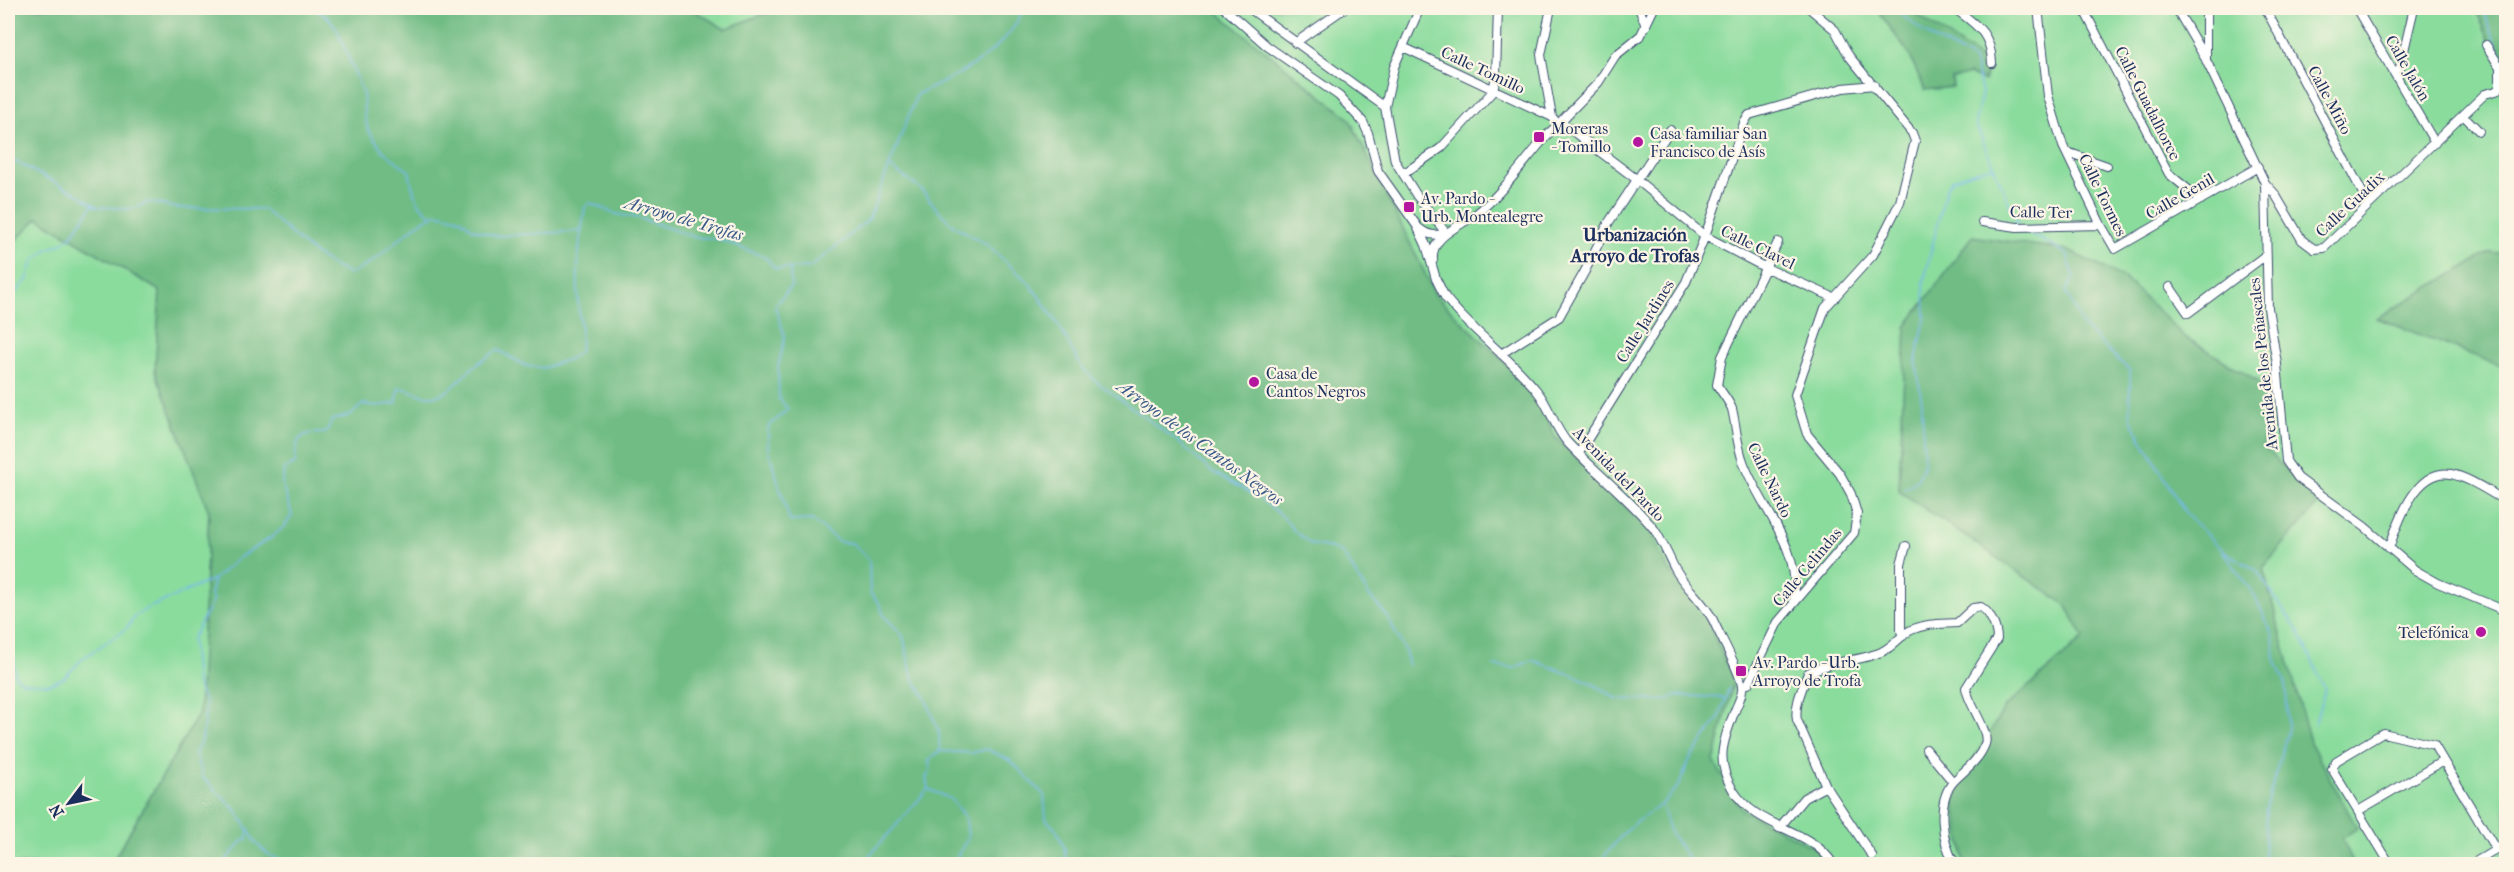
<svg xmlns="http://www.w3.org/2000/svg" width="2514" height="872" font-family="'IM FELL French Canon',serif">
<style>
.green{fill:#8adc9d;stroke:#52867e;stroke-width:1.5}
.forest{fill:#6fbc84;stroke:#457671;stroke-width:1.5}
.lines{fill:none;stroke-linecap:round;stroke-linejoin:round}
.stream{stroke:#78b9ed;stroke-width:1.5}
.minor-casing{stroke:#3b4b6e;stroke-width:10}
.minor{stroke:#fff;stroke-width:8}
.poi-dot{fill:#b5179e;stroke:#fcf5e5;stroke-width:2}
.labels{text-anchor:middle;dominant-baseline:central;stroke-width:4.5;stroke-linejoin:round;paint-order:stroke}
.street-label{font-size:16px;fill:#1b2f5e;stroke:#fcf5e5}
.poi-label{font-size:16px;fill:#1b2f5e;stroke:#fcf5e5;text-anchor:start}
.water-label{font-size:18px;font-style:italic;fill:#375889;stroke:#fcf5e5}
.neighbourhood-label{font-size:18px;font-weight:bold;fill:#1b2f5e;stroke:#fcf5e5}
</style>
<rect width="100%" height="100%" fill="#fcf5e5"/>
<filter id="ink" filterUnits="userSpaceOnUse"><feTurbulence type="fractalNoise" baseFrequency=".0167" numOctaves="2"/><feDisplacementMap in="SourceGraphic" scale="12" xChannelSelector="R" yChannelSelector="G"/><feConvolveMatrix kernelMatrix="1 2 1 2 8 2 1 2 1" color-interpolation-filters="sRGB"/></filter>
<filter id="wash" filterUnits="userSpaceOnUse"><feTurbulence type="fractalNoise" baseFrequency=".008" numOctaves="4" result="noise"/><feDisplacementMap in="SourceGraphic" scale="24" xChannelSelector="R" yChannelSelector="G"/><feGaussianBlur stdDeviation="1.35" result="paint"/><feColorMatrix in="noise" values="0 0 0 0 0 0 0 0 0 0 0 0 0 0 0 0 0 1.4 0 .05"/><feComposite in="paint" operator="in"/></filter>
<g filter="url(#wash)">
<rect width="100%" height="100%" fill="#eee7c9"/>
<path class="green" d="M8,8H2506V864H8Z"/>
<path class="forest" d="M8,8H690L725,29L779,8H1214L1223,17L1349,118L1436,296L1534,391L1555,437L1650,531L1667,567L1702,609L1734,680L1714,761L1742,810L1819,850L1828,864H111L199,713L209,512L155,371L160,291L38,218L8,248Z
M1876,8H1907L1989,64L1984,81L1969,74L1952,79L1953,87L1925,90L1909,54Z
M2475,8H2506V78Z
M1972,236L2067,250L2124,278L2185,337L2264,385L2263,446L2318,504L2263,568L2310,742L2357,828L2342,839L2354,864H1965L1953,794L2005,707L2084,638L2066,605L1899,491L1906,327Z
M2490,252L2506,254V368L2377,318Z"/>
<g class="lines">
<path class="stream" d="M313,8L328,17L337,29L363,94L364,114L368,130L383,151L409,171C412,188 415,205 431,214
M1892,8L1931,37L1974,60L1982,93L1975,123L2018,224
M2482,8L2506,68
M8,158L76,193L98,207L134,209L148,202L178,208L263,209C291,232 315,260 350,274C383,260 404,228 437,213L461,219L473,229L496,236L581,231
M890,167L921,189L937,209L953,225L986,244L1030,284L1058,324L1081,366L1094,380L1176,440L1211,471L1259,498L1284,518L1294,531L1311,544L1332,548L1343,554L1369,596L1387,616L1405,651L1409,666
M2026,231L2067,254L2074,277L2066,292L2083,326L2130,371V416L2138,433L2186,514L2222,550L2255,596L2273,636L2275,659L2286,685L2288,729L2266,808L2264,864
M790,269L791,286L775,306L785,337L778,367L779,399L788,409L768,427V449L790,521L812,520L839,542L852,543L869,560L870,593L879,603L884,616L903,636L912,676L925,697L939,732L940,751L929,760L930,772L926,778L928,789L951,799L966,819L968,837L953,864
M8,301L27,280L33,261L48,249L61,244L72,235L93,204
M1905,489L1918,479L1924,463L1922,404L1916,360L1925,319L1924,281L1946,188L1953,179L1992,166
M2225,552L2256,570L2299,632L2325,690L2314,726
M214,579L210,595L213,600L192,639L196,682L205,703V714L202,738L195,754L203,778L234,808L249,830L247,839L243,841L222,864
M8,651L14,658L15,676L23,682L49,684L64,678L82,659L127,628L134,617L146,609L214,579L240,557L272,537L285,526L292,515L282,484L284,469L295,464C296,437 298,432 326,433L332,420L351,415L363,404L377,406L396,403L399,388C409,388 417,395 427,396C449,397 457,382 470,370C479,362 488,356 498,350L526,366L543,368L569,359L579,352C584,332 578,316 578,296C576,267 580,236 585,207L590,203L616,214L639,218L694,237L719,239L765,257L776,269L811,267L869,219L917,94C951,80 987,61 1010,32C1016,25 1020,15 1024,8
M1494,666L1514,668L1532,660L1588,681L1618,699L1658,700L1670,699L1676,695L1725,698
M941,751L972,753L987,749L1011,761L1044,795L1046,819L1057,831L1065,850L1066,864
M1662,805L1671,834L1692,864
M250,832C254,843 267,856 279,859C287,861 291,858 298,864
M862,864L928,789
M1598,864L1621,836L1633,824L1662,804L1679,785L1690,759L1719,718L1729,688"/>
</g>
</g>
<g filter="url(#ink)">
<g class="lines">
<g class="minor-casing">
<path id="minor" d="M1224,8L1267,46L1339,96L1363,122L1368,133L1378,171L1417,226L1426,245L1436,279L1445,297C1472,332 1510,357 1537,391C1550,407 1554,427 1567,442C1595,472 1628,497 1654,529C1663,542 1668,556 1675,569C1685,588 1703,600 1713,620C1720,636 1740,671 1742,686C1743,694 1739,701 1736,708C1724,739 1714,759 1733,790C1758,830 1810,827 1833,864
M1249,8L1385,107L1395,161L1417,196L1446,233
M1551,8L1541,55L1552,117L1554,119
M1639,8L1646,26
M1954,8C1976,25 1991,32 1992,63
M2038,8L2048,96L2063,146L2101,225L2115,249L2258,167
M2083,8L2169,174L2201,200
M2176,8L2205,58
M2206,8V60L2265,183L2268,308L2277,364L2286,461L2298,478L2365,527L2415,570L2438,583L2506,611
M2265,8L2369,205
M2356,8L2435,143
M1295,43L1345,8
M1403,47L1552,117
M2398,76L2414,8
M1385,107L1394,67L1420,8
M2463,115L2479,131
M1562,123L1636,179L1705,236L1766,268L1835,298
M2067,152L2107,166
M1403,174L1441,148L1493,91L1496,76L1498,8
M2265,183L2275,194L2302,240L2314,249L2324,248L2485,94L2496,91L2500,87V67L2486,45
M1982,222L2017,227L2101,225
M1420,229C1428,236 1436,236 1446,233
M1778,242L1722,357L1717,385C1722,393 1729,401 1732,409C1737,429 1736,443 1744,464C1763,512 1801,546 1794,601
M1433,260C1430,236 1461,226 1476,214C1504,192 1525,160 1549,133L1559,124L1562,123V120L1598,83L1615,56L1641,35L1654,8
M2170,287L2188,313L2266,255
M1501,354L1559,317L1585,271L1609,222L1670,130
M1579,453L1686,282L1705,236L1744,123L1749,115L1843,88L1874,85
M2389,548C2398,522 2416,468 2451,474C2470,478 2489,492 2506,501
M1903,636L1901,631V564L1906,546
M1742,685L1748,684L1778,622L1854,533L1857,514L1851,494L1840,474L1807,434L1795,395L1825,308L1873,255L1900,202L1915,141L1912,133L1849,56L1835,30L1809,8
M1926,749L1953,782
M2358,811L2443,761
M1779,828L1804,798L1826,786
M1872,856L1826,786L1797,720C1794,705 1803,687 1808,673C1830,661 1853,662 1876,654C1891,650 1898,637 1911,630C1927,623 1941,624 1957,623L1973,608L1981,607C1990,612 1997,628 1997,639L1966,688C1968,704 1990,731 1985,744C1979,760 1966,769 1955,780C1935,800 1942,843 1955,864
M2390,864L2332,769L2336,761L2383,733L2434,745L2496,850
M2472,864L2506,844"/>
</g>
<use href="#minor" class="minor"/>
</g>
</g>
<g class="poi-dot">
<rect x="1533" y="131" width="12" height="12" rx="3"/>
<circle cx="1638" cy="142" r="6"/>
<rect x="1403" y="201" width="12" height="12" rx="3"/>
<circle cx="1254" cy="382" r="6"/>
<circle cx="2481" cy="632" r="6"/>
<rect x="1735" y="665" width="12" height="12" rx="3"/>
</g>
<g class="labels">
<g class="street-label">
<text transform="translate(2408 68) rotate(60)">Calle Jalón</text>
<text transform="translate(1483 70) rotate(25)">Calle Tomillo</text>
<text transform="translate(2330 100) rotate(62)">Calle Miño</text>
<text transform="translate(2148 103) rotate(63)">Calle Guadalhorce</text>
<text transform="translate(2103 195) rotate(64)">Calle Tormes</text>
<text transform="translate(2180 196) rotate(-30)">Calle Genil</text>
<text transform="translate(2350 204) rotate(-43)">Calle Guadix</text>
<text transform="translate(2041 212) rotate(1)">Calle Ter</text>
<text transform="translate(1758 247) rotate(26)">Calle Clavel</text>
<text transform="translate(1645 321) rotate(-58)">Calle Jardines</text>
<text transform="translate(2263 364) rotate(-96)">Avenida de los Peñascales</text>
<text transform="translate(1619 474) rotate(46)">Avenida del Pardo</text>
<text transform="translate(1770 480) rotate(64)">Calle Nardo</text>
<text transform="translate(1807 567) rotate(-50)">Calle Celindas</text>
</g>
<g class="poi-label">
<text x="1551" y="128">Moreras<tspan x="1551" dy="18">- Tomillo</tspan></text>
<text x="1650" y="133">Casa familiar San<tspan x="1650" dy="18">Francisco de Asís</tspan></text>
<text x="1421" y="198">Av. Pardo -<tspan x="1421" dy="18">Urb. Montealegre</tspan></text>
<text x="1266" y="373">Casa de<tspan x="1266" dy="18">Cantos Negros</tspan></text>
<text x="2469" y="632" text-anchor="end">Telefónica</text>
<text x="1753" y="662">Av. Pardo - Urb.<tspan x="1753" dy="18">Arroyo de Trofa</tspan></text>
</g>
<g class="water-label">
<text transform="translate(684 219) rotate(16)">Arroyo de Trofas</text>
<text transform="translate(1200 443) rotate(36)">Arroyo de los Cantos Negros</text>
</g>
<g class="neighbourhood-label">
<text x="1635" y="235">Urbanización<tspan x="1635" dy="21">Arroyo de Trofas</tspan></text>
</g>
</g>
<rect width="2514" height="872" fill="none" stroke="#fcf5e5" stroke-width="30"/>
<g transform="translate(69 803) rotate(238)" stroke="#fcf5e5" stroke-width="4.5" paint-order="stroke">
<path d="M0-4.5L10 22L0 15L-10 22Z" fill="#1b2f5e"/>
<text y="-9" font-size="16" font-weight="bold" text-anchor="middle" fill="#1b2f5e">N</text>
</g>
</svg>
